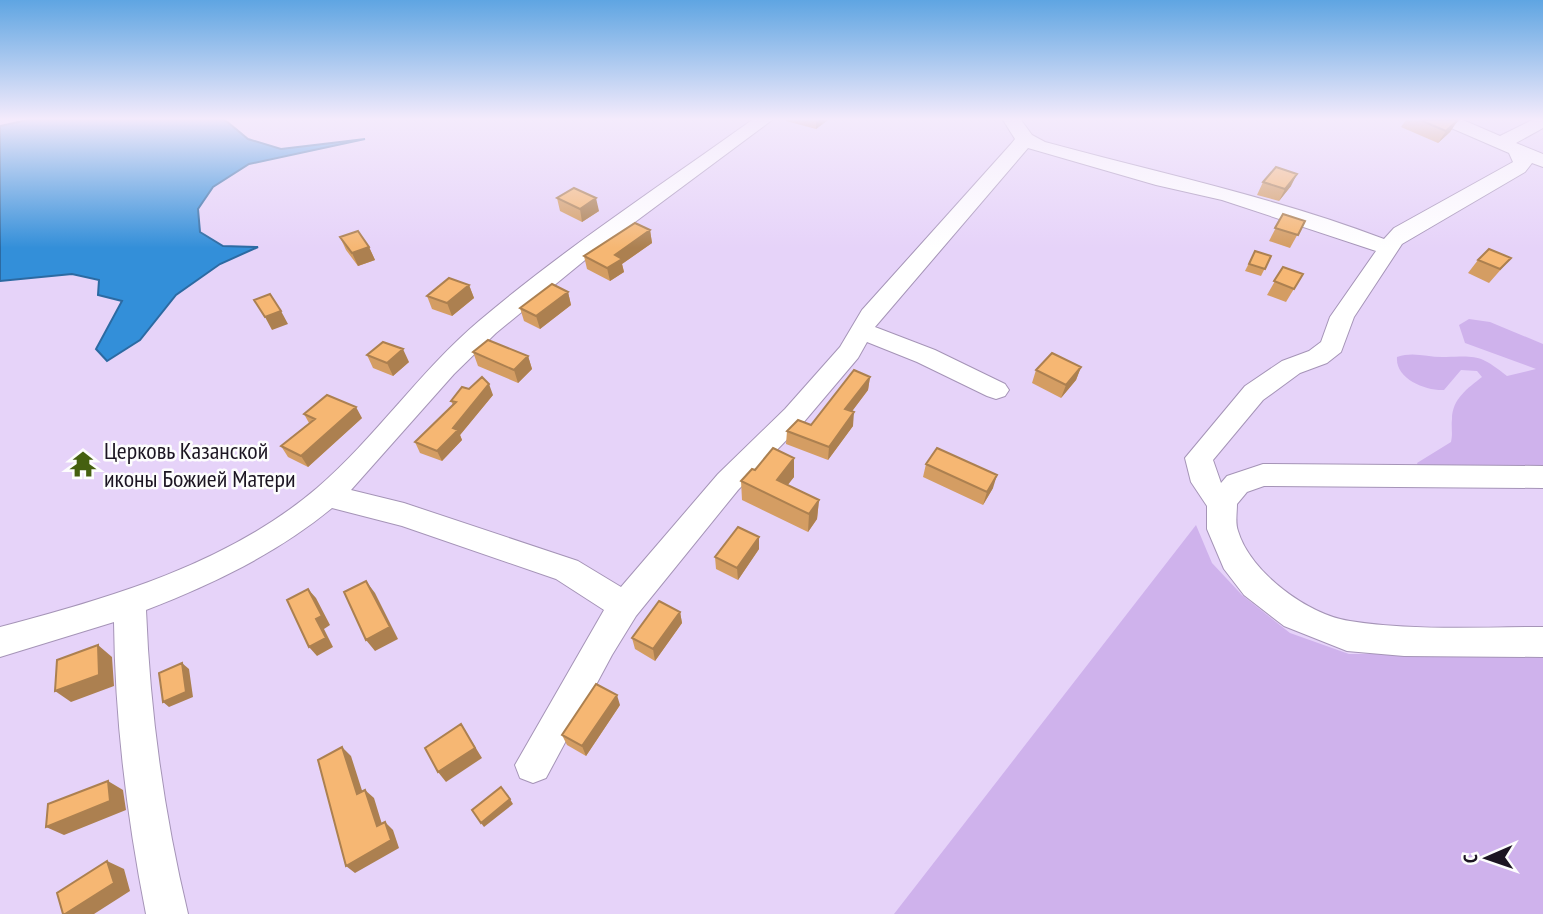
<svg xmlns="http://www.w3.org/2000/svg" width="1543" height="914" font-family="'PT Sans Narrow',sans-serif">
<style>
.green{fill:#cfb2ec}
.water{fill:#338fd9;stroke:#2c6aa2;stroke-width:2}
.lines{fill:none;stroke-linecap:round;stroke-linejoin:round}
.minor-casing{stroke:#a594b7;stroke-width:2}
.minor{fill:#fff;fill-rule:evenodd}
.wall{fill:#d49d63}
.shaded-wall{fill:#ac8050}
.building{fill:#f6b773;stroke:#ac8050;stroke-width:2}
.labels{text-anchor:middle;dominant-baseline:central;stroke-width:5;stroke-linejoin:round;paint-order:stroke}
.poi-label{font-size:24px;fill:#1c1522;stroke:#fdfdfd;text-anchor:start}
</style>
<rect width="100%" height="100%" fill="#e6d3f9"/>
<path class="green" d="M1469,319L1490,322L1543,344V466L1419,468L1417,463L1451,442C1453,433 1451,428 1452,419C1452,399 1468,388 1482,377L1477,371L1461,370L1444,390C1426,391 1395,379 1397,357C1415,351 1428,358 1446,357C1478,356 1480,355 1507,376L1536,369L1465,343L1459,325Z
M1196,525L1212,563L1242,595L1290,633L1349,654H1543V914H894Z"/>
<path class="water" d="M27,120H225L248,139L281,149L365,139L249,164L213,187L198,209L200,232L223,246L258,247L220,264L176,295L140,340L107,361L96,349L122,301L98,295L99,280L72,274L0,281V126Z"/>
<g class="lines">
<g class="minor-casing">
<path id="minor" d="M752,120H772L596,251L496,333L454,374L351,490L404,503L578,561L621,587L718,474L785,409L840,347L862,310L1011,144L1015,139L1003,120H1021L1032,135L1045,142C1158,173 1274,197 1384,239L1394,228L1513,162L1509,153L1442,124L1439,120H1463L1500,136L1532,120H1543V128L1516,143L1543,154V167L1532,163L1525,172L1402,244L1354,317L1341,352L1327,363L1300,373L1263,400L1213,460L1221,483L1227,476L1263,464L1543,466V488L1264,486L1247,492L1237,504C1237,513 1235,523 1238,531C1250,572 1308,615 1350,621C1413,631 1479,627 1543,627V657L1404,656L1347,651L1284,626L1244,595L1224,569L1207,529V506L1191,482L1185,458L1245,386L1282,361L1309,351L1321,342L1330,317L1376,251L1222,200L1156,185L1028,148L875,327L935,350L1005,384L1009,390L1005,396L996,399L987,396L917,362L867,342L858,358L803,423L738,490L636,616L612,655L546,778L533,783L520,778L515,765L604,610L556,579L402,526L332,508C276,554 213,584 146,610C150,713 164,814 188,914H146C127,818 115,720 114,622L0,657V627C110,598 228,564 317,488C376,437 420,371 479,321C565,248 660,186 752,120Z"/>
</g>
<use href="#minor" class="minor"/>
</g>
<path class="wall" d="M786,120H828L816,129L786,121Z
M1406,120H1458L1450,132L1438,143L1401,127Z
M1263,182L1291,186L1279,201L1257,195Z
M557,198L599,211L582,222L560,211Z
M1283,214L1305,221L1290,248L1269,241Z
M650,230L652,243L622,264L624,272L610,281L587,269L584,256Z
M340,237L369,247L375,260L358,266L346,250Z
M1255,251L1271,256L1261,276L1245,271Z
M1511,258L1489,283L1468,273L1478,260Z
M1283,267L1303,274L1286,302L1267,295Z
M469,285L474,298L452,316L432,309L427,296Z
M568,292L571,305L540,329L524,321L520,308Z
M473,352L528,356L532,369L518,383L478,366Z
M367,355L409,362L393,376L373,368Z
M1081,367L1076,380L1061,398L1032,383L1036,370Z
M870,377L868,390L852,411L853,426L828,460L786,444L787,431L811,425Z
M493,395L460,435L462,440L442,461L420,453L415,442L453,405L451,401Z
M304,414L362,418L308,467L288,457L281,446L309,423Z
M926,464L993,488L983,505L923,477Z
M755,470L794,477L787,485L819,500L817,519L808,532L742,500L741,481Z
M759,549L738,580L716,569L715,557Z
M680,612L682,623L655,661L635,649L632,638Z
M620,705L586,756L567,745L562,735Z"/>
<path class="shaded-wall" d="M817,120H828L816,129V121Z
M1458,120L1450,132L1438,143L1446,131Z
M1297,174L1291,186L1279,201L1285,189Z
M596,198L599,211L582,222L580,209Z
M650,230L652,243L622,264L624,272L610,281L607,268L615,255Z
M369,247L375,260L358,266L352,253Z
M469,285L474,298L452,316L447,303Z
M568,292L571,305L540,329L536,316Z
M281,311L288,324L272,330L265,317Z
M403,349L409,362L393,376L387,363Z
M528,356L532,369L518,383L514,370Z
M1081,367L1076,380L1061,398L1066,385Z
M870,377L868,390L844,422L845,409Z
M489,384L493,395L460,435L462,440L442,461L437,451L453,428Z
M356,407L362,418L308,467L301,456Z
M854,412L853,426L828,460L829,447Z
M794,458V477L777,499V480Z
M997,475L993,488L983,505L987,492Z
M819,500L817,519L808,532L809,514Z
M759,537V549L738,580L737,568Z
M366,581L375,593L398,639L375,651L366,640Z
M308,589L316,598L330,625L324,629L333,647L317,656L309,647L316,619Z
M680,612L682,623L655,661L653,649Z
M98,645L112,657L114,686L71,702L55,691Z
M182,663L189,669L193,697L169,707L163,702Z
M617,695L620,705L586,756L582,746Z
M461,724L482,758L446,782L438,772Z
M342,747L351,756L366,803L357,794Z
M108,781L123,790L126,810L64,835L46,827Z
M365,790L374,798L385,834L377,826Z
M510,799L513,804L484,827L481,823Z
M385,822L393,830L399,848L355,873L346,866Z
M107,861L124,869L130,891L94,914H65Z"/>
<path class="building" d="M1420,120H1458L1446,131Z
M1276,167L1297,174L1285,189L1263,182Z
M574,188L596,198L580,209L557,198Z
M1283,214L1305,221L1298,235L1275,228Z
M635,223L650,230L615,255L622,259L607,268L584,256Z
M358,231L369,247L352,253L340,237Z
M1489,249L1511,258L1500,269L1478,260Z
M1255,251L1271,256L1265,269L1249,264Z
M1283,267L1303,274L1294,289L1274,281Z
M449,278L469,285L447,303L427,296Z
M552,284L568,292L536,316L520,308Z
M270,294L281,311L265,317L254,300Z
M488,340L528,356L514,370L473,352Z
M383,342L403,349L387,363L367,355Z
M1052,353L1081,367L1066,385L1036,370Z
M854,370L870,377L845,409L854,412L829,447L787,431L798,420L811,425Z
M482,377L489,384L453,428L458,430L437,451L415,442L456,402L451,401L462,387L469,389Z
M327,395L356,407L301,456L281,446L315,419L304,414Z
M773,448L794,458L777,480L819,500L809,514L741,481L752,469L755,470Z
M937,448L997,475L987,492L926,464Z
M738,527L759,537L737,568L715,557Z
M366,581L390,627L366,640L344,592Z
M308,589L322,616L316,619L326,638L309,647L287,600Z
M659,601L680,612L653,649L632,638Z
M98,645L99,675L55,691L57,660Z
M182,663L186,692L163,702L159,673Z
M596,684L617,695L582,746L562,735Z
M461,724L475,748L438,772L425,748Z
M342,747L357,794L365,790L377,826L385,822L391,840L346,866L318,760Z
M108,781L110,801L46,827L48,804Z
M501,787L510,799L481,823L472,810Z
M107,861L114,883L65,914H63L57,893Z"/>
<linearGradient id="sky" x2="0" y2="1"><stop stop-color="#5fa5e2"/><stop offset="0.48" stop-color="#f4ebfc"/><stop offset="1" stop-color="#f4ebfc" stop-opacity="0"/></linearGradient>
<rect width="1543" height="248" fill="url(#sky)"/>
<defs>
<g id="temple-bare" transform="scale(2.1)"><path d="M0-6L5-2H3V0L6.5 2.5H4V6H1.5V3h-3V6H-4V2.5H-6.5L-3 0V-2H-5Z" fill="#456010" stroke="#fdfdfd" stroke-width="2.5" paint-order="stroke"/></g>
</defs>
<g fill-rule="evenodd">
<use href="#temple-bare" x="83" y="464"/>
</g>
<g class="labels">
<g class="poi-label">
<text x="104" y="450">Церковь Казанской<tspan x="104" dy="28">иконы Божией Матери</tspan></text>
</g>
</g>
<g transform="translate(1487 858) rotate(268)" stroke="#fdfdfd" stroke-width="5" paint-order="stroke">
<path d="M0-5L12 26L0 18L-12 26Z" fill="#1c1522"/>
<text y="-10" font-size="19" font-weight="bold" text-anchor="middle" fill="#1c1522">С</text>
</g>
</svg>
